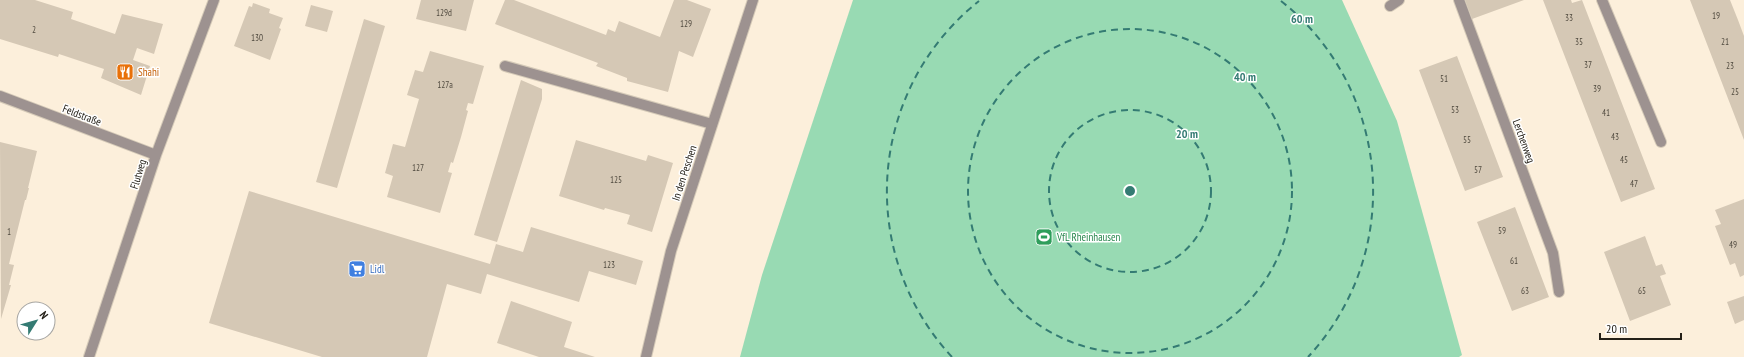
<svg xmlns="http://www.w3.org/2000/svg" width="1744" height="357" font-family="'PT Sans Narrow',sans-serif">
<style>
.green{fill:#98dab3}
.building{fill:#d5c8b5}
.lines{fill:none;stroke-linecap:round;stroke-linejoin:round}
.lane-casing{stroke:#d5cab8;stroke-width:12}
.street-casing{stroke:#d5cab8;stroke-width:12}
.lane{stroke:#9d9290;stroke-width:10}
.street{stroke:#9d9290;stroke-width:10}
.ring{fill:none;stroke:#347b73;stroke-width:2;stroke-dasharray:7 5}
.labels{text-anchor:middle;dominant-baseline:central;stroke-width:3;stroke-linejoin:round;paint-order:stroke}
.number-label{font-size:9px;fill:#504a3f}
.food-label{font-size:11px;fill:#c56008;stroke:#fff;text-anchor:start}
.street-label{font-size:11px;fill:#242018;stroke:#fff}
.leisure-label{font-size:11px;fill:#27864d;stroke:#fff;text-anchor:start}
.shop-label{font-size:11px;fill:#366cbe;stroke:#fff;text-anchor:start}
.centre{fill:#347b73;stroke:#fff;stroke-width:2}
.ring-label{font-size:12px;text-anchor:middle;font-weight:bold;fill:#347b73;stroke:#fff;stroke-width:3;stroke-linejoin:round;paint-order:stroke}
</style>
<rect width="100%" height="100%" fill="#fcefdb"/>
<path class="green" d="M853,0H1342L1397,121L1462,355L1459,357H740L762,275Z"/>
<path class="building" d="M0,0H35L73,12L71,19L115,34L122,14L163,24L154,54L137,48L133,60L150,66L141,95L101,78L104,69L59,54L58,57L0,39Z
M421,0H474L466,31L416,19Z
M505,0H514L606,35L608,29L615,32L619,21L660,37L674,0H687L711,9L693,57L679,51L668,92L627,81V78L596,66L598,63L495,24Z
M1465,0H1524L1472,19Z
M1543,0H1571L1572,3L1582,0L1655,189L1621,202Z
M1690,0H1730L1738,20L1744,36V140Z
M253,3L270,9L269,13L283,18L279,28L281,29L270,60L234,46L249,6L252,7Z
M311,5L333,11L327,32L305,26Z
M364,19L385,26L337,188L316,182Z
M430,51L484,66L473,104L468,103L466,110L468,111L461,137L453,163L451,162L448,172L452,173L440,213L387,197L393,176L385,173L393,144L405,147L419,99L407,95L415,70L423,72Z
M1457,56L1503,177L1465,191L1419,70Z
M521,80L542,89V99L497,242L474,235Z
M576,140L646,161L648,155L673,163L652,232L627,224L630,215L605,208L604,210L559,196Z
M0,142L37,151L28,188H29L26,200H25L9,264L14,265L9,285H11L1,319Z
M249,191L490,264L496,244L523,252L531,227L643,261L636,285L589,271L579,302L487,274L481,294L447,284L427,357H322L209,323Z
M1744,199V275L1740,277L1735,263L1730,265L1715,226L1721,224L1715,210Z
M1515,207L1549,297L1512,311L1477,222Z
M1645,236L1656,266L1662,264L1666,274L1660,276L1671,305L1630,321L1604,252Z
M1744,296V320L1735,324L1727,302Z
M511,301L572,322L564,347L595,357H539L497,343Z"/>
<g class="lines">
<g class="lane-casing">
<path id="lane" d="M1459,0L1553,253L1559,292
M1602,0L1661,142
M505,66L712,124"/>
</g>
<g class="street-casing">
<path id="street" d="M1390,6L1399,0
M0,96L156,155
M89,357L156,155L214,0
M646,357L671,251L753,0"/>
</g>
<use href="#lane" class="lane"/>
<use href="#street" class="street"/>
</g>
<g class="ring">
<circle cx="1130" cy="191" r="81"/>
<circle cx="1130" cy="191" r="162"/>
<path d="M952 357A243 243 0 0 1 979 1M1281 1A243 243 0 0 1 1308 357"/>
</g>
<defs>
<g id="restaurant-square" transform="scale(0.9)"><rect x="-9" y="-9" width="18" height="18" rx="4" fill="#e8710a" stroke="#fff"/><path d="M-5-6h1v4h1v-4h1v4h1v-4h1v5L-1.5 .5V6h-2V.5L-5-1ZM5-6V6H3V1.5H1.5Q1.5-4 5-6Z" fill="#fff"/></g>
<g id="stadium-square" transform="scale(0.9)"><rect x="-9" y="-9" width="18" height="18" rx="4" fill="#2e9e5b" stroke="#fff"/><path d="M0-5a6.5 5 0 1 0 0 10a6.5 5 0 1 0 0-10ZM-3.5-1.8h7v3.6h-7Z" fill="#fff"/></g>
<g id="supermarket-square" transform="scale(0.9)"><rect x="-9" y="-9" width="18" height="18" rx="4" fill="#3f7fe0" stroke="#fff"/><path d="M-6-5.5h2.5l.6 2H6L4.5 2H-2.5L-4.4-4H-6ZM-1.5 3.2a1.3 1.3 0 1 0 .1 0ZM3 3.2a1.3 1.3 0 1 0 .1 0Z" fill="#fff"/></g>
</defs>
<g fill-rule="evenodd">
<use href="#restaurant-square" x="125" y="72"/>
<use href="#stadium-square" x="1044" y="237"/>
<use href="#supermarket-square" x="357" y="269"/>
</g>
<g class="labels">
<g class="number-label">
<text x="444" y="12">129d</text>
<text x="1716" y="15">19</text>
<text x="1569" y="17">33</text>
<text x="686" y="23">129</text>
<text x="34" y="29">2</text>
<text x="257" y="37">130</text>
<text x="1579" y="41">35</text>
<text x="1725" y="41">21</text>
<text x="1588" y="64">37</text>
<text x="1730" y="65">23</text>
<text x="1444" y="78">51</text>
<text x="445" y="84">127a</text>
<text x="1597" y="88">39</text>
<text x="1735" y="91">25</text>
<text x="1455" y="109">53</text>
<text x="1606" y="112">41</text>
<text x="1615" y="136">43</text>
<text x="1467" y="139">55</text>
<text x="1624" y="159">45</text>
<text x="418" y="167">127</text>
<text x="1478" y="169">57</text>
<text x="616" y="179">125</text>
<text x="1634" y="183">47</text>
<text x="1502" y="230">59</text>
<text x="9" y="231">1</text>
<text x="1733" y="244">49</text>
<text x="1514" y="260">61</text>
<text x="609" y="264">123</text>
<text x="1525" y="290">63</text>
<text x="1642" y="290">65</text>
</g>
<g class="food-label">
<text x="138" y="72">Shahi</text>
</g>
<g class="street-label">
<text transform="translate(82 115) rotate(21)">Feldstraße</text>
<text transform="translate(1524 141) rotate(70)">Lerchenweg</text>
<text transform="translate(684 173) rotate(-72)">In den Peschen</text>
<text transform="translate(138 174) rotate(-73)">Flutweg</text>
</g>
<g class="leisure-label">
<text x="1057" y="237">VfL Rheinhausen</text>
</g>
<g class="shop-label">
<text x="370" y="269">Lidl</text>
</g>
</g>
<circle cx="1130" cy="191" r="6" class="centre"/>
<g class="ring-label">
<text x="1302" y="23">60 m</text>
<text x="1245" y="81">40 m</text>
<text x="1187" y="138">20 m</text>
</g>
<g transform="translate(36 321) rotate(53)"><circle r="19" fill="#ffffff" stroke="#a7a6a3"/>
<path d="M0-3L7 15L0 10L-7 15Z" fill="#347b73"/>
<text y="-6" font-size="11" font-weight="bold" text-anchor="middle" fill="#242018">N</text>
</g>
<path d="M1600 333v6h81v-6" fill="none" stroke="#242018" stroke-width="2"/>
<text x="1606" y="333" font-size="12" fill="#242018" stroke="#ffffff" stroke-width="3" paint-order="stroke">20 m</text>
</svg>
